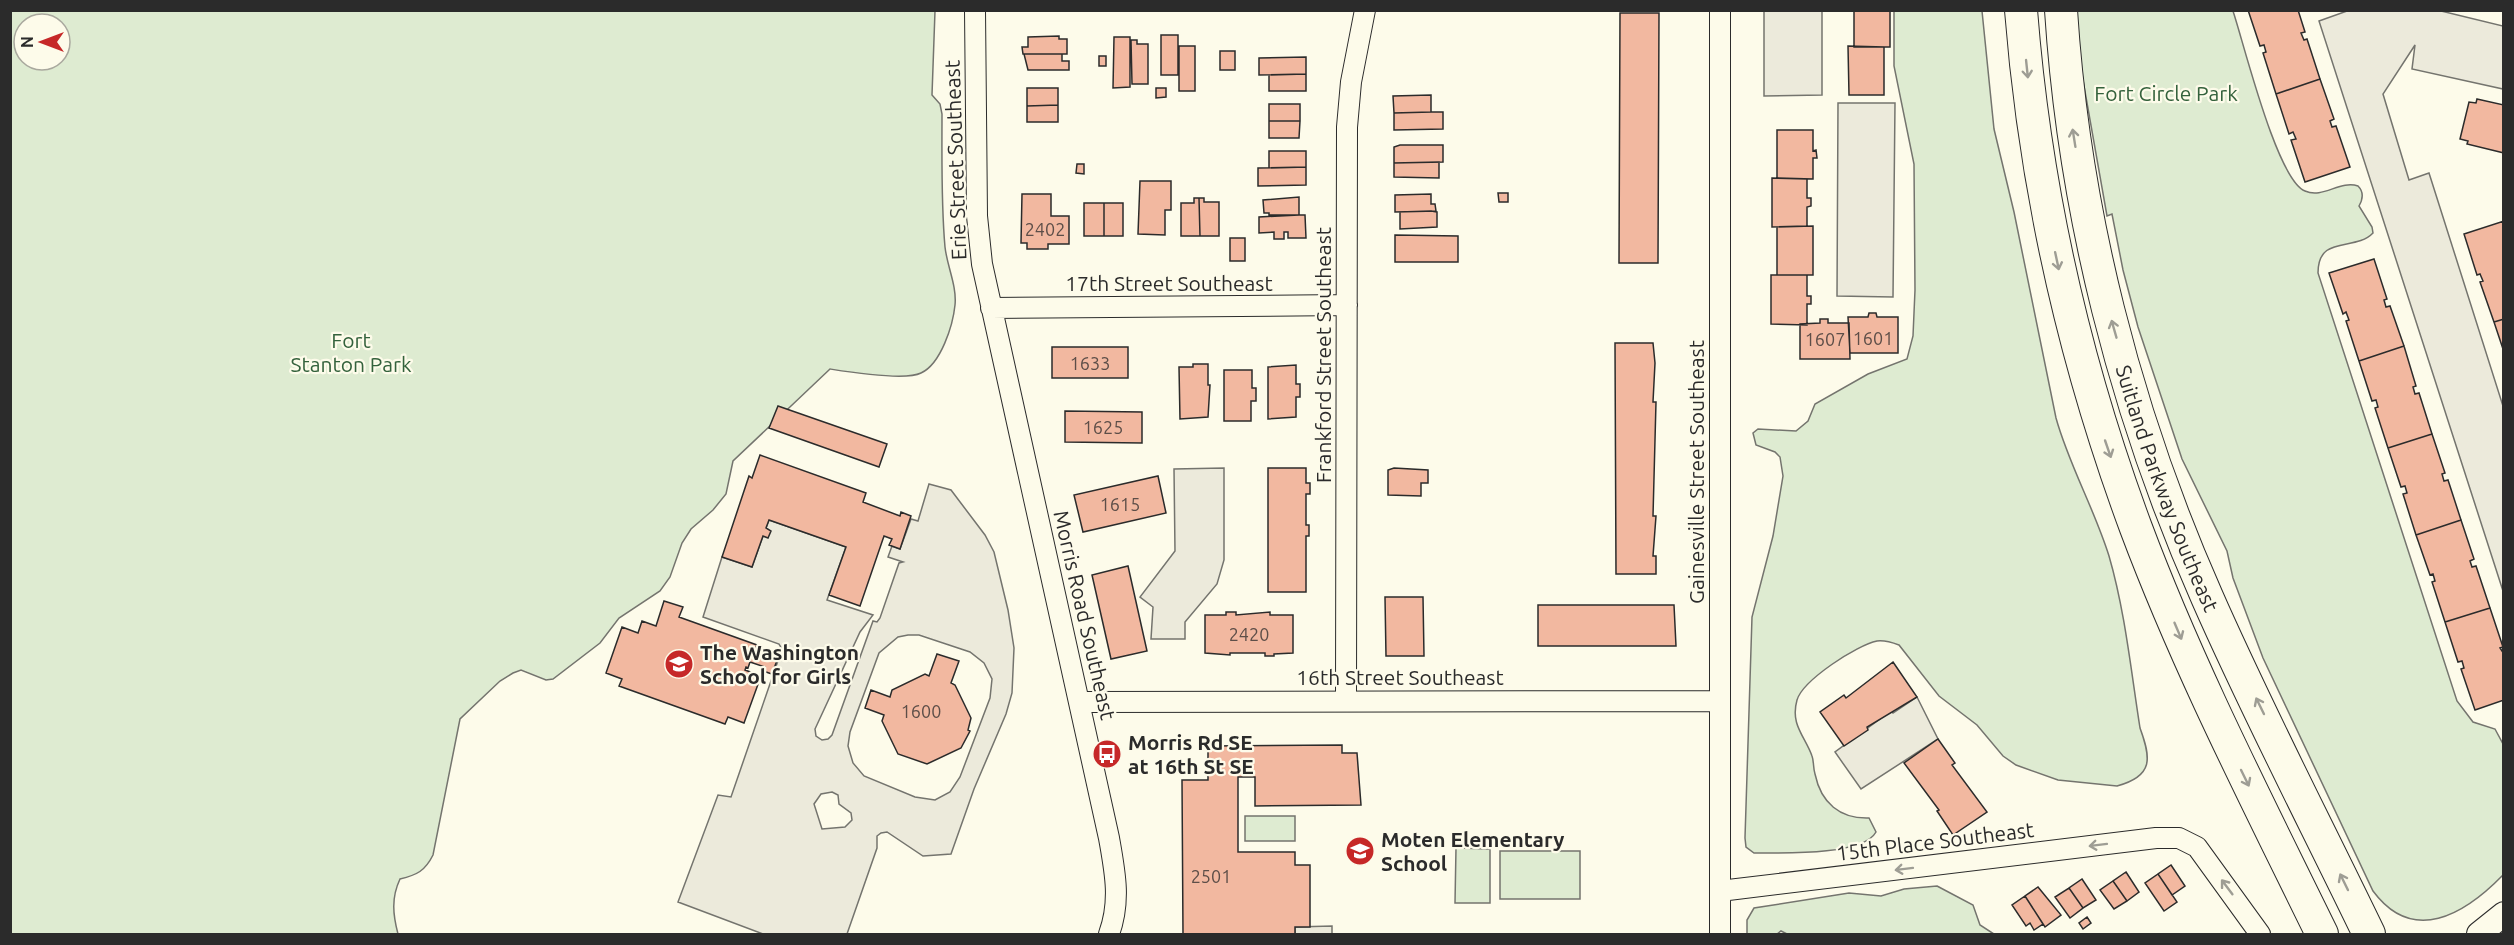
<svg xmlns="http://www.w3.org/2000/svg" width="2514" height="945" font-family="Ubuntu,sans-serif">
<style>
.green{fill:#deebd1;stroke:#74746e;stroke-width:1.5;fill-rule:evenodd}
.parking{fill:#eceadb;stroke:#74746e;stroke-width:1.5;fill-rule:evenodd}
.building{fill:#f2b8a0;stroke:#2b2b2b;stroke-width:1.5}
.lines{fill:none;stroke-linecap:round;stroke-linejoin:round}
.minor-casing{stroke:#2b2b2b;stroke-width:22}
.tertiary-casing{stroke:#2b2b2b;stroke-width:26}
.trunk-casing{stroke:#2b2b2b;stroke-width:34}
.minor{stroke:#fdfbea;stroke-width:20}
.tertiary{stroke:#fdfbea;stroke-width:24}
.trunk{stroke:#fdfbea;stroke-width:32}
.oneway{stroke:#9e9d94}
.labels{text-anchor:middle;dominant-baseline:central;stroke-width:4.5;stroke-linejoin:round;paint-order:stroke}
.number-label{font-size:18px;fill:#5d4e48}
.park-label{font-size:21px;fill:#34623c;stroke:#fdfbea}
.street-label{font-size:21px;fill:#2b2b2b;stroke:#fdfbea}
.poi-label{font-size:21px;font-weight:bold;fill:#2b2b2b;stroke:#fdfbea;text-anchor:start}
</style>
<rect width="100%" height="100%" fill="#fdfbea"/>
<path class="green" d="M10,11H935L932,95L940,104L942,114C942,158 941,203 945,247C947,266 957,286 955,305C953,325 941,364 921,373C905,381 849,372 830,369L733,461L726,494L713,510L691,529L682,543L670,577L660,591L619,618L600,643L553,679L546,680L521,670L513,673L500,681L460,719L433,855C425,871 417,875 400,879C391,898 393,915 398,934H11ZM24,24H60V60H24Z
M1894,11H1982L1994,129L2014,212L2056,418C2069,465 2094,508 2109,556C2125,611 2131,671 2140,728C2151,758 2154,776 2117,786L2058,780L2016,765L2003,756L1977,725L1939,696L1899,645C1891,642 1885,640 1877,641C1857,645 1803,680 1797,700C1790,725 1805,736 1812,756C1814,761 1813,768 1815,774C1821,803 1840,819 1869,818L1876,832C1863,856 1780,853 1754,853L1746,847L1745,838L1752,617L1773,536L1783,476L1780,457L1775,452L1756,445L1753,433L1758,429L1796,431L1808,421L1815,404L1868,374L1907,359L1913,336L1915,290L1914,164L1894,66Z
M2076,11H2233C2244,44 2277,180 2305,191C2323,199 2340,180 2358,186C2364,192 2363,199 2359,206L2372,227L2373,233C2355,252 2318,234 2318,273L2457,701L2473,722L2495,729L2503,744V875C2464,915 2413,945 2373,891L2263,658L2233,578L2227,551L2182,459L2138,327L2123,270L2112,214L2107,216L2081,69Z
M1245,816H1295V841H1245Z
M1456,848L1490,849V903H1455Z
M1500,851H1580V899H1500Z
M1937,886L1973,905L1980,925L1994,934H1787L1781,931L1777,934H1747V920L1754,908L1849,893L1881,896L1904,889Z"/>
<path class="parking" d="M2437,10L2503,26V89L2412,69L2415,45L2383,94L2409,180L2429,173L2503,406V591L2319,21L2347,11Z
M1764,11H1822V95L1764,96Z
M1838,103H1895L1893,297L1837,296Z
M1224,468V560L1217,584L1185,622V639H1151L1153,607L1140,597L1175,551L1174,469Z
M929,484L951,490L985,535L994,552L1008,610L1014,648L1012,693L1006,714L974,789L951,854L923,856L887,832L881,833L877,836V848L847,934H763L678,902L718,795L731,797L782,649L779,644L703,617L722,557L752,567L763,536L768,537L766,528L769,520L846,547L827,600L873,615L860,632L815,729L816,736L822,740L828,739L832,735L873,621L877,622L880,618L899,563L903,562L888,557L892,546L900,549L911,519L918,521ZM908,635H919L970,652L984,663L992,679L990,698L960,777L950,792L935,800L915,797L864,776L853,763L848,746L850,732L879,653L898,637ZM832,792L838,795L839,804L851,813L852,820L845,827L822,829L814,804L821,794Z
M1917,697L1938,739L1861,789L1835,752L1891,711L1893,713Z
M1332,926V934H1295V927Z"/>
<path class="building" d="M1854,10H1890V47H1854Z
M2248,10H2298L2305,32L2301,33L2304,40L2307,39L2320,79L2276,94L2263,53L2266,52L2264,45L2260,46Z
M1620,13H1659L1658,263H1619Z
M1161,35H1178V75H1161Z
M1059,36V39H1067V54H1023L1022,47H1028V37Z
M1114,37H1130V87L1113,88Z
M1131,40H1137V44H1148V84H1132Z
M1179,46H1195V91H1179Z
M1848,46L1884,47V95H1849Z
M1220,51H1235V70H1220Z
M1024,54H1062V61H1069V70H1028Z
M1099,56H1106V66H1099Z
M1306,57V74L1259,75V58Z
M1306,74V91H1269V75Z
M2320,79L2334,119L2330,121L2332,127L2336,126L2350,167L2305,182L2291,140L2296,139L2293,132L2289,134L2276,94Z
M1027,88H1058V105L1027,106Z
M1156,88H1166V97L1156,98Z
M1431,95V112L1394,113L1393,96Z
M2477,99L2504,105V153L2467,144L2468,141L2460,139L2469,102L2476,103Z
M1269,104H1300V121H1269Z
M1058,105V122H1027V106Z
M1431,112H1443V129L1394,130V113Z
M1269,121H1300L1299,138H1269Z
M1777,130H1813V151L1816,150L1817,158H1813V179L1777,178Z
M1400,145H1443V162L1394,163V147Z
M1269,151H1306V167L1269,168Z
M1439,162V178L1394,177V163Z
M1077,164H1084V174L1076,173Z
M1306,167V185L1258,186V168Z
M1772,178L1807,179V198H1811V206L1807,207V226L1772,227Z
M1140,181H1171V210H1165V235L1138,234Z
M1498,193H1508V202H1499Z
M1022,194H1051V216H1069V244H1048V249H1027V243H1021Z
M1431,194V204H1435L1436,211L1395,212V195Z
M1299,197V215H1269V213H1264L1263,200Z
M1194,198H1199L1200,236H1181V203H1194Z
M1199,198H1204V202H1219V236H1200Z
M1084,203H1104V236H1084Z
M1104,203H1123V236H1104Z
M1431,211L1437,212V227L1400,229V212Z
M1299,215H1305L1306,238H1288V232H1284V239H1274V232L1259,233V217Z
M2504,221V319L2494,322L2480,282L2483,281L2480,274L2477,275L2464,234Z
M1813,226V275H1777V227Z
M1395,235L1458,236V262H1395Z
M1230,238H1245V261H1230Z
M2374,259L2387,299L2384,300L2386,307L2390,306L2404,346L2359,361L2346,321L2349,320L2346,312L2343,314L2329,273Z
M1771,275H1807V296H1811V304H1807V325L1771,324Z
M1869,313H1876L1877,317H1898V353H1850L1848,317H1868Z
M1820,319H1828V323H1849L1850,359H1800V324L1820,323Z
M2504,319V352L2494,322Z
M1615,343H1653L1655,363L1653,402H1656L1653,516H1656L1653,556H1656V574H1616Z
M2404,346L2416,386L2413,387L2415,394L2419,393L2432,434L2388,448L2375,408L2378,407L2376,400L2372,401L2359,361Z
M1052,347H1128V378H1052Z
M1193,364H1208V385H1210L1208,417L1180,419L1179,367H1193Z
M1296,365V384H1300V397H1296V417L1268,419V367Z
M1224,370H1252V388H1256V401H1251V421H1224Z
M778,406L887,444L879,467L769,428Z
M1065,411L1142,412V443L1065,442Z
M2432,434L2445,473L2442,474L2444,481L2448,480L2461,520L2416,535L2403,494L2407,493L2405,486L2401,487L2388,448Z
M760,455L866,493L863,502L900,516L901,512L911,516L900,549L889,545L892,539L884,536L860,606L829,595L846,547L769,520L766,528L771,531L768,538L763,536L752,567L722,557L749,476L752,478Z
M1268,468H1306V483H1310V494H1306V525H1309V536H1306V592H1268Z
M1394,468L1428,470V483H1421V496L1388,495V470Z
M1158,476L1166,513L1083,532L1074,495Z
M2461,520L2474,559L2470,561L2472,567L2476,566L2490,608L2445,622L2432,582L2435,581L2433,574L2430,575L2416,535Z
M1128,566L1147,651L1111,659L1092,575Z
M1385,597H1423L1424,656H1386Z
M664,601L683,607L679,617L757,645L754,651L768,656L769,652L779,655L772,674L763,671L765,667L750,662L748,668L746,667L745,670L761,676L744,723L728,717L725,724L619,686L622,679L606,673L622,627L638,633L642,621L656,626Z
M1538,605H1674L1676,646H1538Z
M2490,608L2503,647L2500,648L2504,654V700L2475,710L2461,669L2464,668L2462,661L2458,662L2445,622Z
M1226,612H1236V615L1270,612V615H1293V653L1274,654V656H1265V653H1230V655L1205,653V615H1226Z
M937,654L959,661L951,683L955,685L971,718L968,730L970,731L961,748L927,764L898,754L882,721L884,715L865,708L871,690L890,697L892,690L925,674L929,676Z
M1893,662L1917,697L1867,727L1868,730L1844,746L1820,712L1844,695L1846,698Z
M1938,739L1955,763L1952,765L1987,812L1953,835L1937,811L1939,810L1904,763Z
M1342,745V753H1357L1361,805L1255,806V777H1238V852H1295V865H1310V927H1295V934H1183L1182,780H1208V746Z
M2171,865L2185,886L2172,895L2158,874Z
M2126,872L2139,892L2127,901L2113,881Z
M2158,874L2177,902L2164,911L2145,883Z
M2082,879L2096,900L2083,908L2069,888Z
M2113,881L2127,901L2114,909L2100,890Z
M2038,887L2061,915L2045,927L2025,896Z
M2069,888L2083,908L2070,918L2055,897Z
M2025,896L2043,924L2034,930L2030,923L2026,926L2012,905Z
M2087,917L2091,923L2083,929L2079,923Z"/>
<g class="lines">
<g class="minor-casing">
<path id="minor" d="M975,10L977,216L982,264L1109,838C1115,872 1121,901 1109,934
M1720,10V934
M991,308L1347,305
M1346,700L1347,127L1351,82L1365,10
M1080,702L1720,701
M1720,891L2156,838H2179L2197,847L2260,934"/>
</g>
<g class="tertiary-casing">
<path id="tertiary" d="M2479,934L2504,914"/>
</g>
<g class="trunk-casing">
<g id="trunk">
<path d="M2021,10C2035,188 2074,361 2136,528C2188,667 2257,801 2322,934"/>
<path id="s1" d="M2061,10C2074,211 2125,412 2207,597C2257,711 2315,822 2369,934"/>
</g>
</g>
<use href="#minor" class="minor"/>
<use href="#tertiary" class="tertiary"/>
<use href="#trunk" class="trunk"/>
</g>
<defs><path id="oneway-shaft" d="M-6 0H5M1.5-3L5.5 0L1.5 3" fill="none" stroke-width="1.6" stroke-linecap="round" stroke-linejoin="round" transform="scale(1.5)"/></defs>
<g class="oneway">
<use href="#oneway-shaft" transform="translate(2027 69) rotate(84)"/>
<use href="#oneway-shaft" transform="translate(2074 138) rotate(-99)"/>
<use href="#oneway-shaft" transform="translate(2057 261) rotate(78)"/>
<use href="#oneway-shaft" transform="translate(2114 329) rotate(-106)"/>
<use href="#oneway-shaft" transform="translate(2108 449) rotate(71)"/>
<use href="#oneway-shaft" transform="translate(2178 631) rotate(67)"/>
<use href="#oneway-shaft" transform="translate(2260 706) rotate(-116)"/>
<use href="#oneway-shaft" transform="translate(2245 778) rotate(64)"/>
<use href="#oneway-shaft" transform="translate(2098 845) rotate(173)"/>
<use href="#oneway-shaft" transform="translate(1904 869) rotate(173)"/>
<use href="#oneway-shaft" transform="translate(2344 882) rotate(-116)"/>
<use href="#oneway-shaft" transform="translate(2227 887) rotate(-127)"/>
</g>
<defs>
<g id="school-disc" transform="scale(1.5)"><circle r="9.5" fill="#c62828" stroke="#fdfbea"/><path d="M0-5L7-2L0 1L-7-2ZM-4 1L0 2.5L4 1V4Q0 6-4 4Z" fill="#fff"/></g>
<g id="bus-disc" transform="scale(1.5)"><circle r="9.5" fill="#c62828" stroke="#fdfbea"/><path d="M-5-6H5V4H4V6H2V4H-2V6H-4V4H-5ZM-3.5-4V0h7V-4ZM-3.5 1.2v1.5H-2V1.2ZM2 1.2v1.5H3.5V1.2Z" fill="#fff"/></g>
</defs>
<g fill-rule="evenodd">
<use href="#school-disc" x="679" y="664"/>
<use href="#bus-disc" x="1107" y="754"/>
<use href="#school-disc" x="1360" y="851"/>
</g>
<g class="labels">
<g class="number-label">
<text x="1045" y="229">2402</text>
<text x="1873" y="338">1601</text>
<text x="1825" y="339">1607</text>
<text x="1090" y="363">1633</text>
<text x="1103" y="427">1625</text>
<text x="1120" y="504">1615</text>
<text x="1249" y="634">2420</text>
<text x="921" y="711">1600</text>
<text x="1211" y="876">2501</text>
</g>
<g class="park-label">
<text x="2166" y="93">Fort Circle Park</text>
<text x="351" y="340">Fort<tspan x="351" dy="24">Stanton Park</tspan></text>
</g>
<g class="street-label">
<text transform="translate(955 160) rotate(-92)">Erie Street Southeast</text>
<text x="1169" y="283">17th Street Southeast</text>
<text transform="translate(1323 355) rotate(-90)">Frankford Street Southeast</text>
<text transform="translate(1696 472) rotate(-90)">Gainesville Street Southeast</text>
<text stroke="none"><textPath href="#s1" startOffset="492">Suitland Parkway Southeast</textPath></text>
<text transform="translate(1085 615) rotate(77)">Morris Road Southeast</text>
<text x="1400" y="677">16th Street Southeast</text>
<text transform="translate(1935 841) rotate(-7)">15th Place Southeast</text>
</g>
<g class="poi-label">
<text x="700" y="652">The Washington<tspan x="700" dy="24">School for Girls</tspan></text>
<text x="1128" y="742">Morris Rd SE<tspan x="1128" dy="24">at 16th St SE</tspan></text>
<text x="1381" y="839">Moten Elementary<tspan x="1381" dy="24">School</tspan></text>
</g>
</g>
<rect width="2514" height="945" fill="none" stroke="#2b2b2b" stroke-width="24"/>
<g transform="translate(42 42) rotate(270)"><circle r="28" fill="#fdfbea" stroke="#a9a89e" stroke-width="1.5"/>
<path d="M0-4.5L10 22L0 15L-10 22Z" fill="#c62828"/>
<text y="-9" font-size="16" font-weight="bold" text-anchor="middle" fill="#2b2b2b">N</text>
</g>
</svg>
